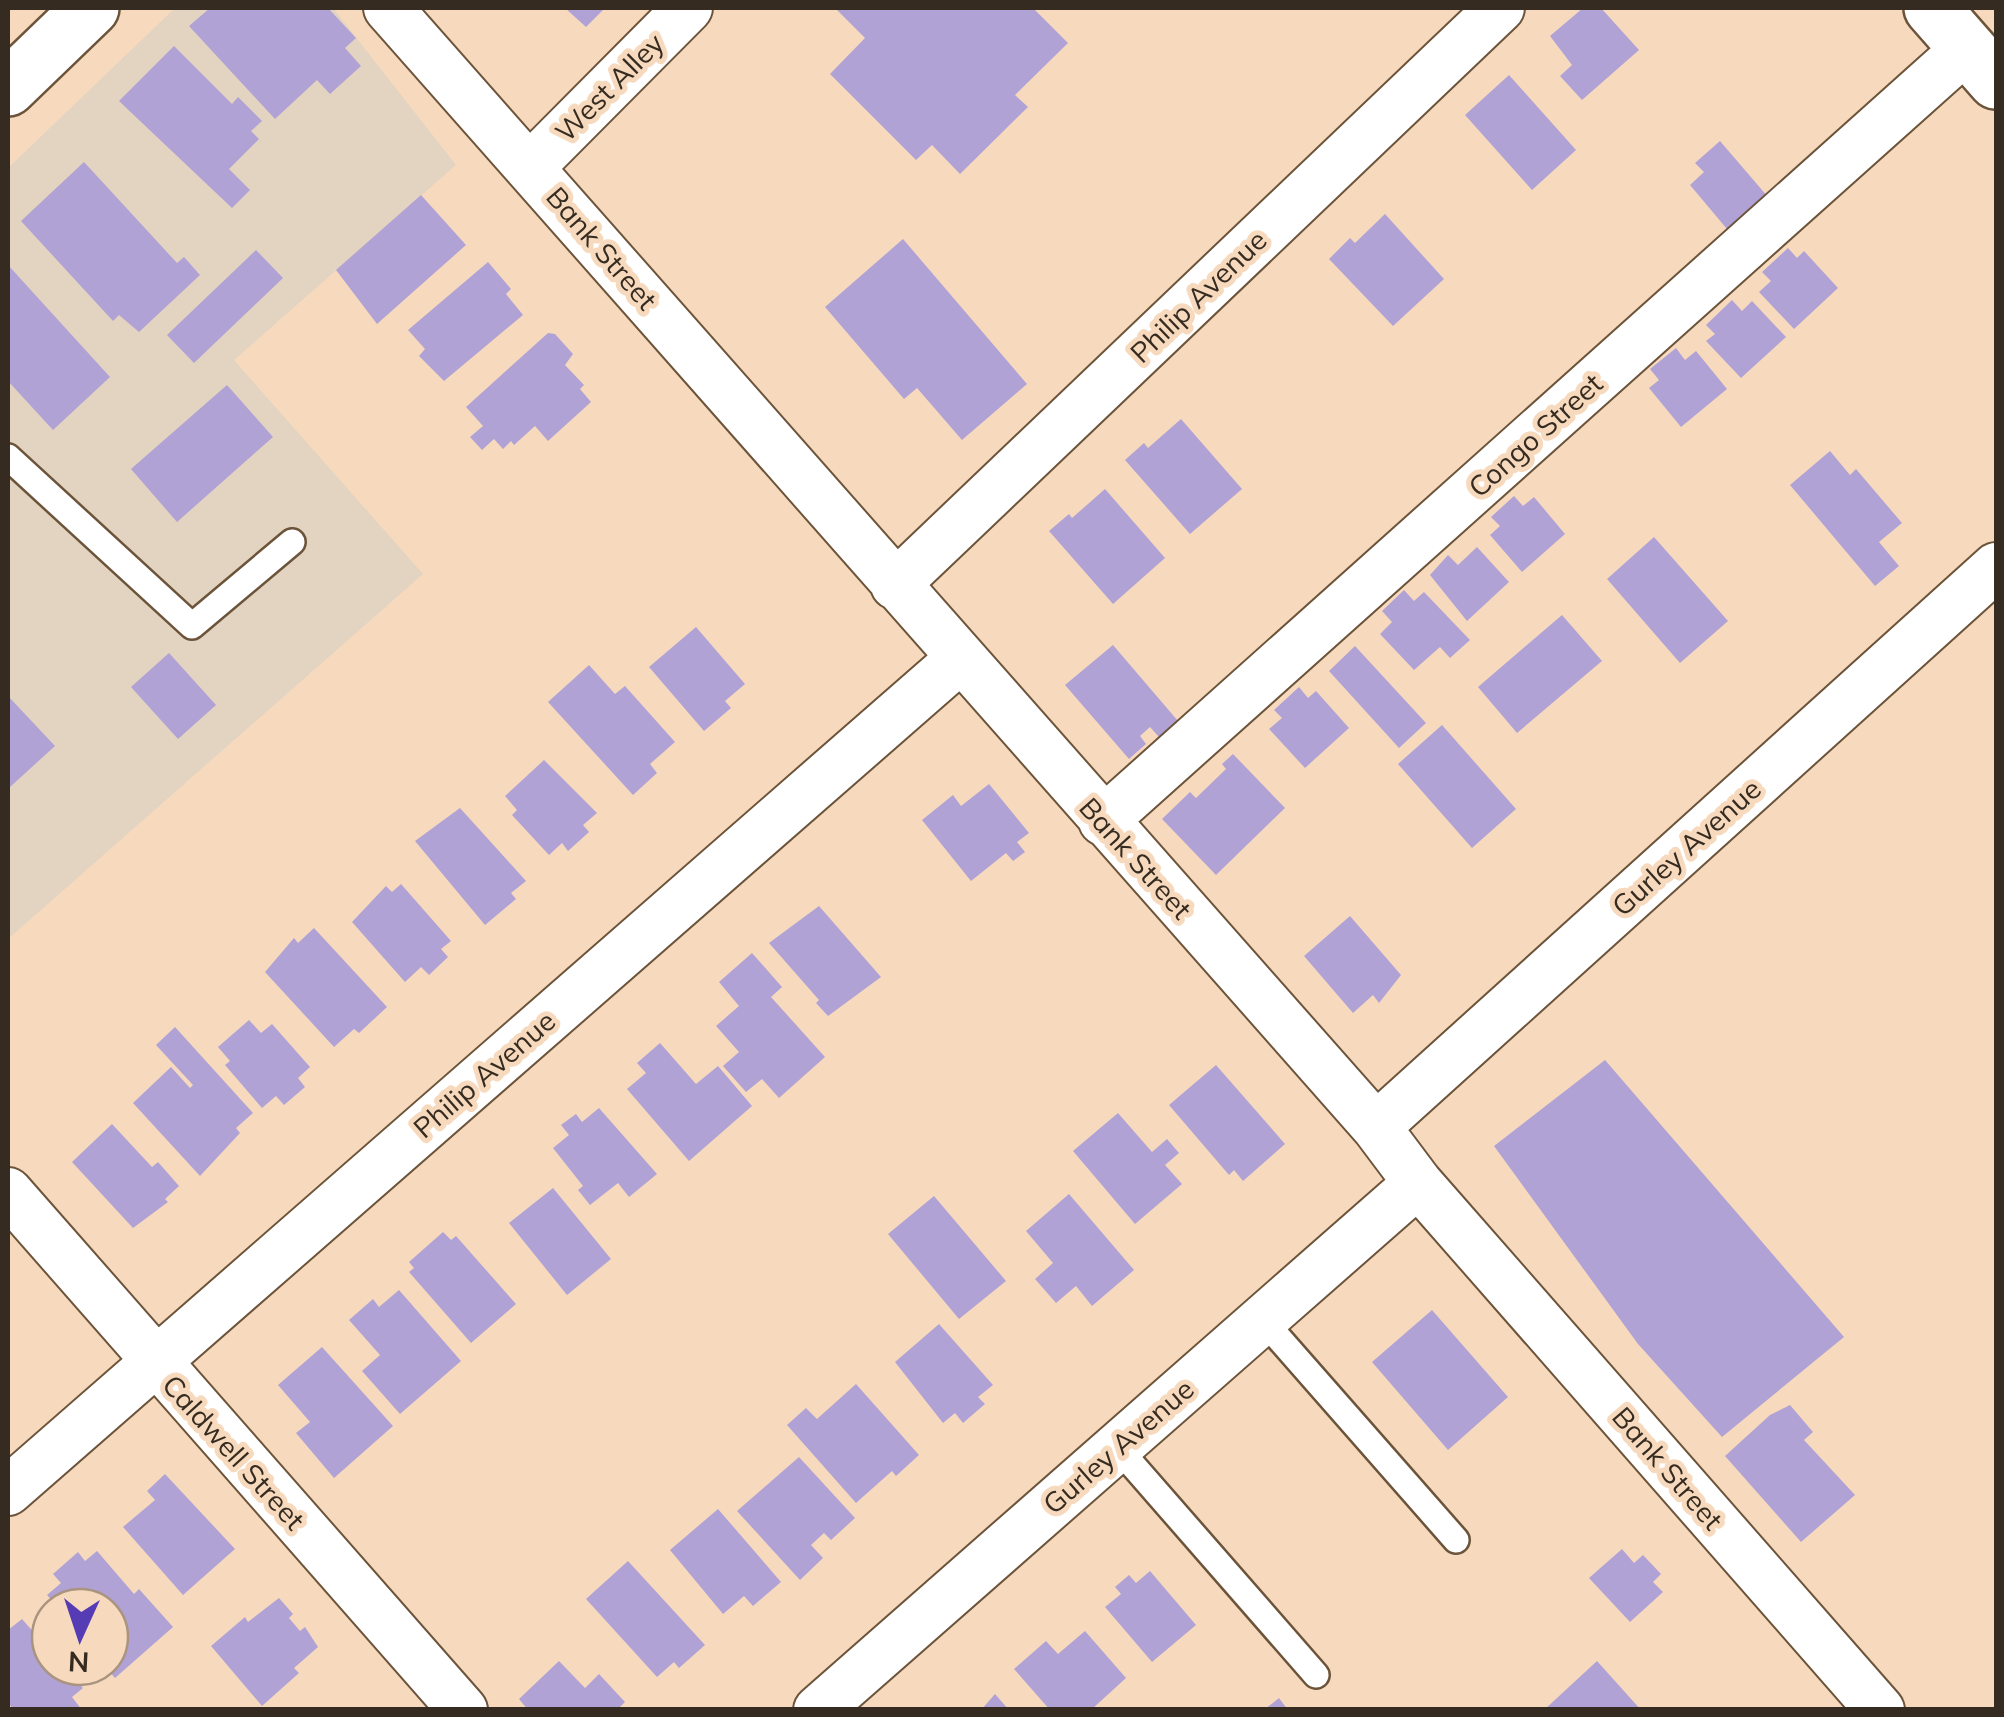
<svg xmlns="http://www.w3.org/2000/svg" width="2004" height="1717" font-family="Mulish,sans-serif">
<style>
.commercial{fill:#e3d3c1}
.building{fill:#b0a2d5}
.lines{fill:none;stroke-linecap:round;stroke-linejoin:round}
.service-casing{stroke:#6c543b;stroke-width:30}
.minor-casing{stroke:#6c543b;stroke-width:52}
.tertiary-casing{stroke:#6c543b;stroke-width:60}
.secondary-casing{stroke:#6c543b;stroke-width:60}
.service{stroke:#fff;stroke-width:25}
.minor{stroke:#fff;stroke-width:48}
.tertiary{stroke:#fff;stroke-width:55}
.secondary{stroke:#fff;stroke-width:55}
.labels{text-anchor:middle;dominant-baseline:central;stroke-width:10;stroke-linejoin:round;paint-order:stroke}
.street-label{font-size:28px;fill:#362b20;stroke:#f7dabe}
</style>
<rect width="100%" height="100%" fill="#f7dabe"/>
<path class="commercial" d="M175,8H333L456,165L234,360L423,574L8,939V168Z"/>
<path class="building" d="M210,8H328L356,38L345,48L361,66L330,94L317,80L275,119L189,26Z
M565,8H605L586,27Z
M835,8H1033L1068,43L1015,95L1028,107L960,174L932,145L916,160L830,74L865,38Z
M1583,8H1601L1639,50L1582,100L1560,76L1572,65L1550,36Z
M174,46L232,104L238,97L262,121L251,131L259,139L229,169L250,190L232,208L119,101Z
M1509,75L1576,150L1532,190L1465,115Z
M1720,141L1768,197L1727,229L1690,185L1704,172L1695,163Z
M84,162L177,263L184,257L200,275L139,332L119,315L113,321L21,221Z
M421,195L466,245L377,324L336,270Z
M1385,214L1444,279L1393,326L1329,259L1350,238L1355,243Z
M903,239L1027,384L962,440L917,388L904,399L825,307Z
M1788,248L1797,258L1804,251L1838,288L1794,329L1759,292L1771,281L1762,272Z
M256,250L283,278L194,363L167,335Z
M488,262L511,289L506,294L523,315L444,381L419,356L425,349L408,330Z
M8,265L110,377L53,430L8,381Z
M1732,300L1742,311L1752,301L1786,337L1741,378L1706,341L1715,334L1706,325Z
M548,333L555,334L573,354L565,365L584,385L580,389L591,402L548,441L535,426L514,445L511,441L503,449L494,439L482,450L470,437L483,426L466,407Z
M1676,348L1685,360L1696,351L1727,389L1681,427L1649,388L1659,380L1650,369Z
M227,385L273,437L177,522L131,469Z
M1181,419L1242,489L1190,534L1125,460L1144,443L1148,448Z
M1830,451L1850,475L1856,469L1902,523L1879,542L1899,566L1875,586L1790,485Z
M1105,489L1165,558L1113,604L1049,531L1069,514L1072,518Z
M1514,496L1523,506L1534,497L1565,534L1522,572L1490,535L1500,526L1491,517Z
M1654,537L1728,621L1680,663L1607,579Z
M1477,547L1509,582L1467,621L1430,575L1448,555L1458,565Z
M1404,590L1414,601L1424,592L1470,640L1450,658L1440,647L1414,670L1380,634L1392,622L1382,611Z
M1562,615L1602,661L1517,733L1478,687Z
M696,627L745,684L725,701L731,708L704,731L649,667Z
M1113,645L1178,721L1159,737L1150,727L1140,736L1146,744L1129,759L1065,685Z
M1355,646L1426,723L1399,748L1329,671Z
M169,653L216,705L178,739L131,687Z
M589,665L615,694L625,686L675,742L650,764L657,773L633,795L548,702Z
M1299,687L1308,698L1316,691L1349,728L1305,768L1269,729L1282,718L1274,710Z
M8,696L55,746L10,787L8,783Z
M1442,725L1516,809L1472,848L1398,764Z
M1233,754L1285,808L1216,875L1162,819L1190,792L1196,798L1226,769L1222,764Z
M544,760L597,813L583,825L589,832L568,851L562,843L549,855L512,815L517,810L505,796Z
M989,784L1029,833L1017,842L1025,852L1013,861L1006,853L971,881L922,820L953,795L961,806Z
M460,808L526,881L511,893L516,899L485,925L415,841Z
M401,884L451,941L441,949L448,957L429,975L421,967L405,982L352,922L386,886L392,892Z
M819,906L881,977L828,1016L816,1003L819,1000L769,943Z
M1350,916L1401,975L1379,1003L1373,995L1353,1013L1304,956Z
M314,928L387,1007L359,1033L354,1029L334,1047L265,972L294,938L298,943Z
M752,953L782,987L771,997L825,1057L779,1098L762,1079L746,1092L723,1066L739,1052L716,1026L739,1006L719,982Z
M249,1020L261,1033L272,1024L310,1067L298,1078L305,1087L284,1105L276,1096L262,1108L225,1065L230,1061L218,1047Z
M175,1027L253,1113L236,1128L240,1133L200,1176L133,1103L171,1067L190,1088L193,1085L156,1045Z
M660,1043L696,1084L718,1066L752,1106L689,1161L627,1089L646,1073L637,1063Z
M1605,1060L1844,1337L1722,1437L1638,1344L1494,1146Z
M1216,1065L1285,1144L1243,1181L1234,1170L1229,1175L1169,1105Z
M599,1108L657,1174L629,1197L618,1183L590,1205L578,1190L583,1186L553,1148L569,1135L561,1125L576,1114L582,1122Z
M1118,1113L1152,1152L1167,1139L1179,1153L1165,1165L1182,1184L1135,1224L1073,1151Z
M112,1124L152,1167L158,1162L179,1186L165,1199L168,1202L133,1228L72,1162Z
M553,1188L611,1259L567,1295L509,1223Z
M1069,1194L1134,1270L1092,1306L1076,1286L1056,1303L1035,1279L1053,1263L1026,1231Z
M934,1196L1006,1281L959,1319L888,1234Z
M443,1232L451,1240L456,1236L516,1304L471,1343L409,1272L414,1268L409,1262Z
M399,1290L461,1361L400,1414L362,1371L380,1355L349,1320L373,1299L379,1307Z
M1432,1310L1508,1397L1448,1450L1372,1362Z
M939,1324L993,1385L978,1397L985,1404L963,1423L955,1413L943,1423L895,1362Z
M322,1347L393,1426L334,1478L296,1433L310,1422L278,1385Z
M856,1384L919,1455L896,1476L892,1471L856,1503L787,1425L806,1408L817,1419Z
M1790,1405L1813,1432L1804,1440L1855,1495L1801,1542L1725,1456L1770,1415Z
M799,1457L855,1518L831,1540L824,1533L811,1545L823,1558L800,1580L737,1511Z
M165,1474L235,1549L183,1595L123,1527L155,1500L147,1491Z
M718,1509L781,1582L753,1606L744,1596L723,1614L670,1550Z
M1622,1549L1634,1563L1643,1555L1661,1574L1653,1582L1663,1592L1630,1622L1589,1578Z
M97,1551L134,1594L139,1589L173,1627L115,1678L105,1667H110V1607H58L47,1595L61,1583L53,1574L78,1552L85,1561Z
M628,1561L705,1645L679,1668L674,1662L657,1677L586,1599Z
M1150,1571L1196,1625L1152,1662L1105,1607L1121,1594L1115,1587L1129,1575L1136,1583Z
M279,1598L293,1614L289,1618L300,1631L305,1627L318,1647L294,1668L299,1673L262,1706L211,1646L245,1617L248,1622Z
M22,1619L50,1651V1667H64L83,1688L72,1697L82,1710H14L8,1703V1630Z
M1085,1631L1126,1678L1091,1710H1050L1014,1669L1046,1641L1058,1654Z
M559,1661L585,1688L599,1674L625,1702L617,1710H528L519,1699Z
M1597,1661L1641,1710H1544Z
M995,1694L1009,1710H981Z
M1279,1698L1288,1710H1264Z"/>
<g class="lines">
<g class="service-casing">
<path id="service" d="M8,457L192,626L292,542
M1262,1319L1456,1540
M1117,1447L1316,1675"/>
</g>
<g class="minor-casing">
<path id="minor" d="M388,8L1376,1127L1418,1183L1880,1710
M531,166L688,8
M895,585L1500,8
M1103,821L1967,48
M1376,1127L1996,567
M8,1192L463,1710
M8,1491L961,658
M818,1710L1418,1183"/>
</g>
<g class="tertiary-casing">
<path id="tertiary" d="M1932,8L1996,81"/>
</g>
<g class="secondary-casing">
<path id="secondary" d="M8,88L91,8"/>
</g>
<use href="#service" class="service"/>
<use href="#minor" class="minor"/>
<use href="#tertiary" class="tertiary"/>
<use href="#secondary" class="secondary"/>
</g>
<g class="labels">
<g class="street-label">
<text transform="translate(609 87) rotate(-45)">West Alley</text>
<text transform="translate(602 248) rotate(49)">Bank Street</text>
<text transform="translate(1198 296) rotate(-44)">Philip Avenue</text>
<text transform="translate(1535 435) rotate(-42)">Congo Street</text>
<text transform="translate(1686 847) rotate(-42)">Gurley Avenue</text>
<text transform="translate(1136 858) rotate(48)">Bank Street</text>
<text transform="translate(484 1074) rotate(-41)">Philip Avenue</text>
<text transform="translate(1118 1446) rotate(-41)">Gurley Avenue</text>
<text transform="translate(234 1452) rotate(48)">Caldwell Street</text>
<text transform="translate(1668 1468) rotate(49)">Bank Street</text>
</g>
</g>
<rect width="2004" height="1717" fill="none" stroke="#362b20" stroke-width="20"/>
<g transform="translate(80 1637) rotate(183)"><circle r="48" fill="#f7dabe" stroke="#aa947f" stroke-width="2.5"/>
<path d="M0-8L18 38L0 25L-18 38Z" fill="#553cb4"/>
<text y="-15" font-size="28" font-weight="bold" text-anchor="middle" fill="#362b20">N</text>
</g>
</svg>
